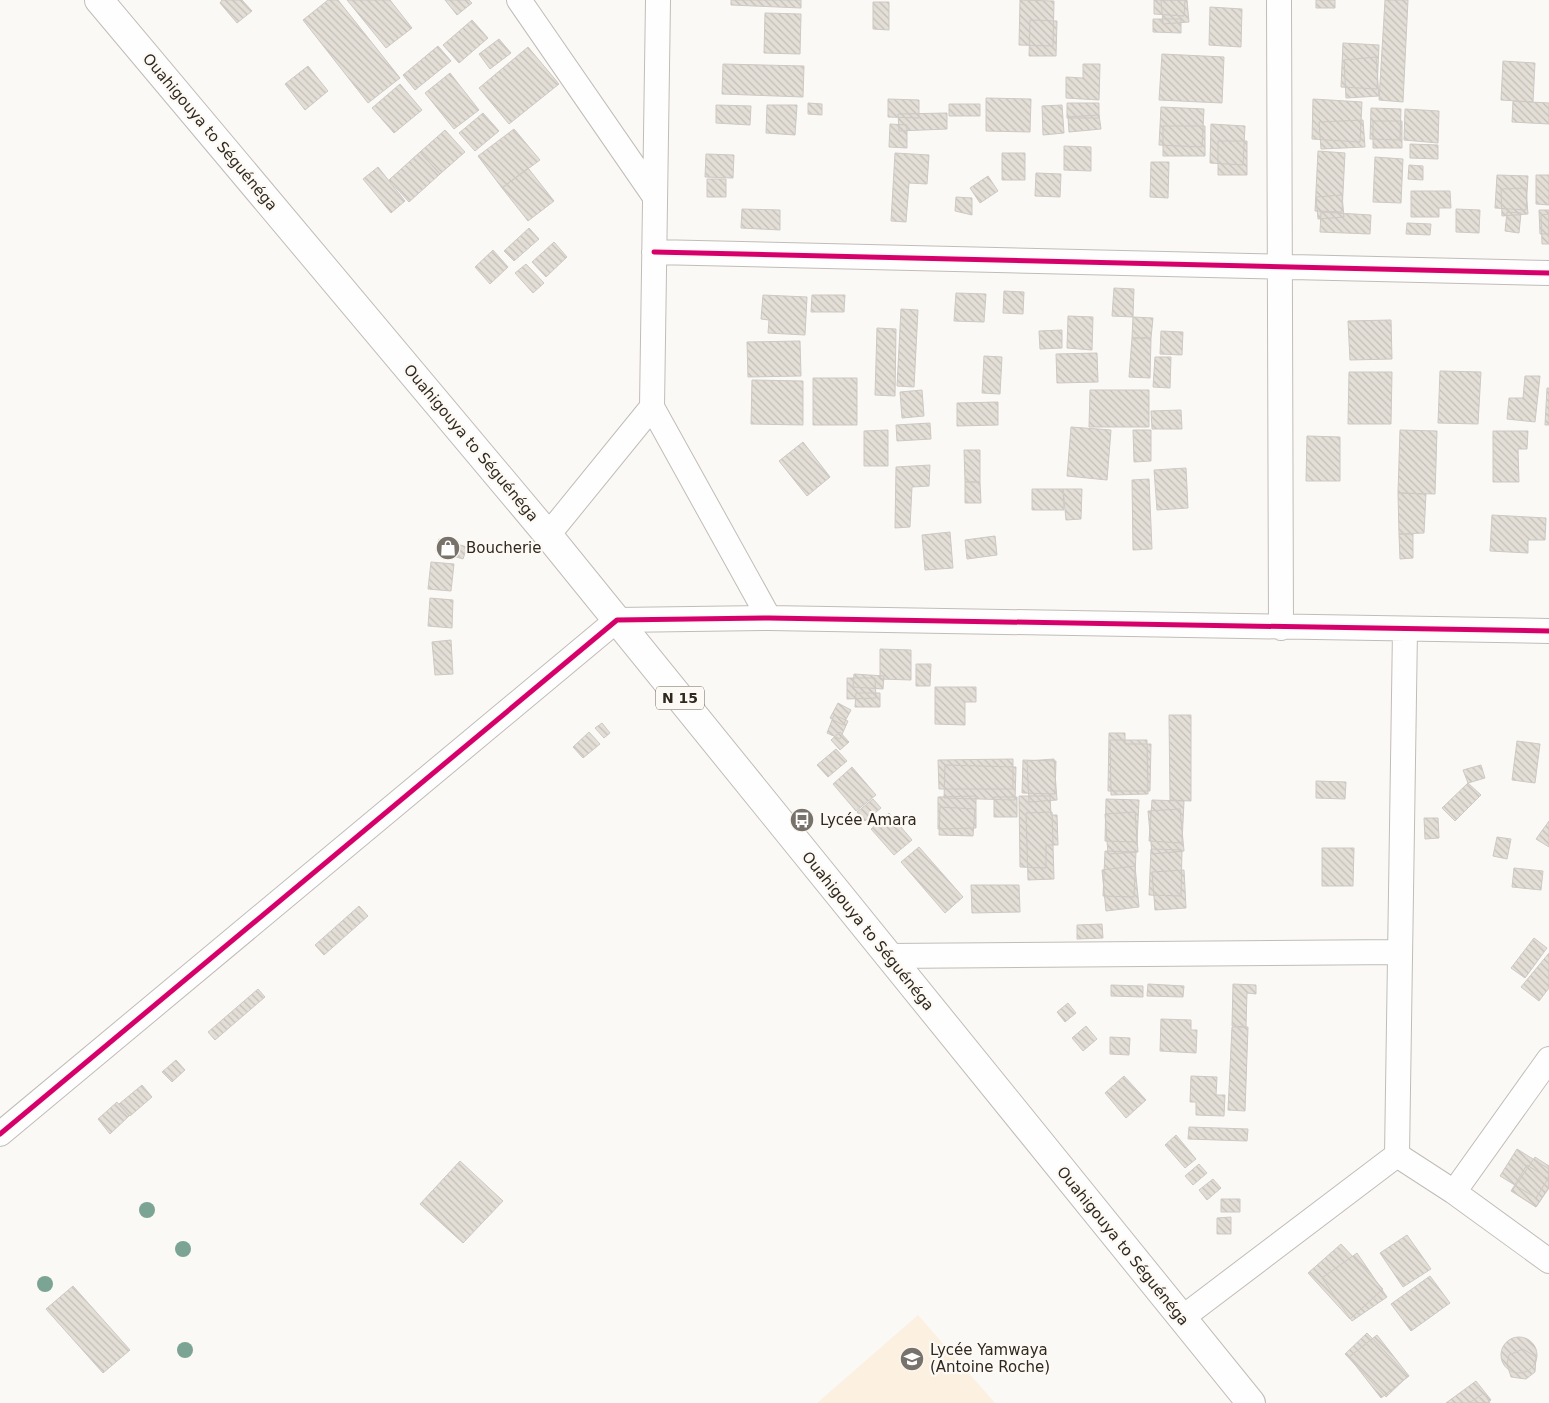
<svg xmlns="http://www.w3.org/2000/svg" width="1549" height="1403" font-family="'DejaVu Sans',sans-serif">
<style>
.built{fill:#fcf1e1}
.building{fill:url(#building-back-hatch);stroke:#cdc9c3}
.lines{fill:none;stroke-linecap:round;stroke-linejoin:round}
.minor-casing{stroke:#c1bcb7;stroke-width:26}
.primary-casing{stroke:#c1bcb7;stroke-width:30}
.minor{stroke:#fefefe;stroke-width:24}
.primary{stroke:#fefefe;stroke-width:28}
.cycleway-casing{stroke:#fdf9f4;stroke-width:8}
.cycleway{stroke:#d6006c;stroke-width:5}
.tree{fill:#7ca494}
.labels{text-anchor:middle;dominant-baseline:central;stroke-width:4.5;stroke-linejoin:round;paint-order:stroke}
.shield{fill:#fdf9f4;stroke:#6e675f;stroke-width:1}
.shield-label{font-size:14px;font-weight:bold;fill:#30291f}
.street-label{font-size:15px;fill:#30291f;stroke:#fdf9f4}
.poi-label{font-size:15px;fill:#30291f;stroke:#fdf9f4;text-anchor:start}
</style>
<defs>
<pattern id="building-back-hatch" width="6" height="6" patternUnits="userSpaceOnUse" patternTransform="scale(1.25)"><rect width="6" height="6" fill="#e3ded6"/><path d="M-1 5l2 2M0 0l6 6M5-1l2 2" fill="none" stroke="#c3beb7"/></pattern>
</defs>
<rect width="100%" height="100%" fill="#fbf9f6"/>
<path class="built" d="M918,1315L995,1403H817Z"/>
<path class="building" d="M222,0H242L252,11L237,23L220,3Z
M328,0H338L400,78L368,103L303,20Z
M347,0H390L412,28L386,48Z
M445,0H469L472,3L457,15Z
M731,0H801V8L731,5Z
M1020,0L1054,1L1053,46L1019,45Z
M1154,0H1185L1184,16L1154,14Z
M1161,0H1187L1189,22L1163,24Z
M1316,0H1335V8H1316Z
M1385,0H1408L1403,102L1379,100Z
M873,2H889V30L873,29Z
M1210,7L1242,9L1241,47L1209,45Z
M765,13L801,14L800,54L764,53Z
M1153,19H1181V33L1153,32Z
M472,20L488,38L459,63L443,45Z
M1030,20L1057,21L1056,56H1029Z
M499,39L511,53L490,69L479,54Z
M1343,43L1379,45L1377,89L1341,87Z
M438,46L451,61L415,90L403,75Z
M528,47L559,84L509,124L479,88Z
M1162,54L1224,57L1222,103L1159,100Z
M1376,57L1379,96L1346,98L1344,60Z
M1503,61L1535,63L1533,102L1501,100Z
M723,64L804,66L803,97L722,94Z
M1083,64H1100L1099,100L1066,98V77L1083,78Z
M308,66L328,91L305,110L285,84Z
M450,73L479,110L454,129L425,93Z
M400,84L422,110L394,133L372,108Z
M986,98L1031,99L1030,132L986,131Z
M888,99L919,100V118L888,117Z
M1313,99L1362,102L1360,142L1312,139Z
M1513,101L1549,103V124L1512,122Z
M808,103L822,104V115L808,114Z
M1067,103H1099V118H1067Z
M949,104H980V116H949Z
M716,105L751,106L750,125L716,123Z
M767,105H797L795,135L766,133Z
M1062,105L1064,133L1043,135L1042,106Z
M1161,107L1204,109L1202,147L1159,145Z
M1371,108L1401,109L1400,140L1370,139Z
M1405,109L1439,111L1438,143L1404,140Z
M483,113L499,131L475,151L459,133Z
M947,113V129L899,131L898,114Z
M1099,115L1101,129L1069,132L1068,117Z
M1363,120L1365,147L1321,149L1319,122Z
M1373,121H1402V148H1373Z
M890,124L907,125V148L889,147Z
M1211,124L1245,126L1243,165L1210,163Z
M1163,126H1205V156H1163Z
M514,129L540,160L502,188L478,156Z
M445,130L465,152L440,174L420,152Z
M1218,141H1247V175H1218Z
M1410,144L1438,145V159L1410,158Z
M1064,146L1091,147V171L1064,170Z
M1318,151L1345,153L1342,212L1315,211Z
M420,152L440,174L409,202L389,180Z
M895,153L929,155L927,184L909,183L906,222L891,221Z
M1002,153H1025V180H1002Z
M706,154L734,155L733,178L705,177Z
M1375,157L1403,159L1401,203L1373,202Z
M1151,162H1169L1168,198L1150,197Z
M1409,165L1423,166V180L1408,179Z
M378,167L405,201L391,213L363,179Z
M528,168L554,201L528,221L502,188Z
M1036,173L1061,174L1060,197L1035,196Z
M1497,175L1528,176L1526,210L1495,208Z
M1536,175H1549V205L1536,204Z
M988,176L998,191L980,203L970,188Z
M707,179H726V197H707Z
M1526,188L1528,214L1502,216L1501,189Z
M1411,191H1450L1451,208H1439V217H1411Z
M1342,195L1344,217L1318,219L1316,197Z
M956,197L972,198V215L955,211Z
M742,209L780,210V230L741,228Z
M1456,209L1480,210L1479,233L1456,232Z
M1539,210H1549V234H1540Z
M1321,212L1371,215L1370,234L1320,232Z
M1507,212L1521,213L1519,233L1505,231Z
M1549,214V244H1542L1541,215Z
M1407,223L1431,224L1430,235L1406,234Z
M529,228L539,239L514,261L504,251Z
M554,242L567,257L546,277L532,262Z
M493,250L508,267L490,284L475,267Z
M526,264L544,283L533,293L515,273Z
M1114,288L1134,289L1133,317L1112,316Z
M1004,291L1024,292L1023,314L1003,313Z
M956,293L986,294L984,322L954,321Z
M763,295L807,297L805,335L768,333L769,320L761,319Z
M812,295H845L844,312H811Z
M901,309L918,310L914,387L897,386Z
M1068,316L1093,317L1092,350L1067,348Z
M1133,317L1153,318L1151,338H1132Z
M1391,320L1392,359L1350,360L1348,321Z
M877,328L896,329L895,396L875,395Z
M1062,330V348L1040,349L1039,331Z
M1161,331L1183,332L1182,355L1160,354Z
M1132,338H1151L1150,378L1129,377Z
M800,341L801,376L748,377L747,342Z
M1097,353L1098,382L1057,383L1056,354Z
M984,356L1002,357L1000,394L982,393Z
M1155,357H1171L1170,388L1153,387Z
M1440,371L1481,372L1478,424L1438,423Z
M1349,372H1392L1391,424H1348Z
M1525,376H1540L1535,422L1507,419L1509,398H1523Z
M813,378H857V425H813Z
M752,380L803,381V425L751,424Z
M1547,388H1549V425H1545Z
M922,390L924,416L902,418L900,392Z
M1090,390H1149V427H1089Z
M998,402V425L957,426V403Z
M1181,410L1182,429H1152L1151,411Z
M930,423L931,439L897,441L896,425Z
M1071,427L1111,430L1107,480L1067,476Z
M888,430V466H864V431Z
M1133,430H1151V461L1134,462Z
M1400,430L1437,431L1435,494L1398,493Z
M1493,431H1528L1527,449H1518L1519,482H1493Z
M1307,436L1340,437V481H1306Z
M803,442L830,477L807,496L779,461Z
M964,450H980V482H965Z
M930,465L929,486L912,487L910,527L895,528L896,467Z
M1186,468L1188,508L1157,510L1154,470Z
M1149,479L1152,549L1133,550L1132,480Z
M965,482H980L981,503H965Z
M1032,489H1063L1064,510H1032Z
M1063,489H1082L1081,519L1066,520Z
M1398,493L1426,494L1424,533L1399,534Z
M1492,515L1546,518L1545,540H1528V553L1490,551Z
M950,532L953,568L925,570L922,535Z
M1399,534H1413V558L1400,559Z
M995,536L997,555L967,559L965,540Z
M439,539L467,547L463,559L436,551Z
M431,562L454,564L451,591L428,589Z
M430,598L453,600L452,628L428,626Z
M451,640L453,674L435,675L432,642Z
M880,649L911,650V680L880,679Z
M916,664H931L930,686H916Z
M854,674L884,676L883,689L853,687Z
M847,678H875L876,698L847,699Z
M935,687H976V702H965V725L935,724Z
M856,693H880V707H855Z
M838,703L851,710L843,725L830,718Z
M834,715L848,721L840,739L827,733Z
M1169,715H1191V801L1170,800Z
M602,723L610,733L604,738L595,728Z
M589,732L600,744L583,758L573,747Z
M840,732L849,742L840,750L831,740Z
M1109,733H1125V744H1151L1150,791H1108Z
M1110,740H1147L1148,794L1111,795Z
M1517,741L1540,744L1535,783L1512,780Z
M836,749L847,761L828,777L817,765Z
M1013,759V789H939L938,760Z
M1054,759L1057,800L1029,802L1027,761Z
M1023,760L1056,761L1055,794L1022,793Z
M945,765L1016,767L1015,800L944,798Z
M1481,765L1485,778L1468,783L1463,770Z
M852,767L876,795L856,811L833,784Z
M1316,781L1346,782L1345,799L1316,798Z
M1468,783L1481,795L1455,821L1442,808Z
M976,796V828L938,829V797Z
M1019,796H1050L1051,815H1057L1058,845H1046V868L1020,867Z
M994,797H1017V817H994Z
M873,799L881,808L865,821L857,812Z
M1106,799L1139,800L1137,842L1105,841Z
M1152,800L1184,801L1182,843L1149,841Z
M940,807L975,809L973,836L939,835Z
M1180,809L1184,851L1152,854L1148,811Z
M1052,812L1054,879L1028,880L1026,813Z
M1135,812L1138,852L1108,854L1105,814Z
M889,813L912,840L894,855L871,829Z
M1424,818H1438L1439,838L1425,839Z
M1549,821V847L1536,839Z
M1497,837L1511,839L1507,859L1493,856Z
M919,847L963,897L945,913L901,862Z
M1322,848H1354L1353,886H1322Z
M1151,849L1182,850L1181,896L1149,895Z
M1105,851L1136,852L1134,897L1103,896Z
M1135,866L1139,907L1106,911L1102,870Z
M1514,868L1543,871L1541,890L1512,887Z
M1184,870L1186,908L1155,910L1152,872Z
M971,885H1019L1020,912L972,913Z
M359,906L368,916L324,955L315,945Z
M1102,924L1103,938L1077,939V925Z
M1534,938L1547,948L1525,978L1511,968Z
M1549,953V988L1539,1001L1521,987Z
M1148,984L1184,986L1183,997L1147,996Z
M1233,984L1256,985V994L1247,993L1246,1027L1232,1026Z
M1111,985L1143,986V997L1111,996Z
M258,989L265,997L215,1040L208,1032Z
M1068,1003L1076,1013L1065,1022L1057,1012Z
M1161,1019L1191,1020V1030H1197L1196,1053L1160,1051Z
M1086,1026L1097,1039L1083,1051L1072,1038Z
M1232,1027H1248L1245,1111L1228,1110Z
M1110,1037L1130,1038L1129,1055L1110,1054Z
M176,1060L185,1070L172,1082L162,1072Z
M1124,1076L1146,1100L1126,1118L1105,1093Z
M1191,1076L1217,1077L1216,1095H1225L1224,1116L1196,1115V1102H1190Z
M142,1085L152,1097L130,1116L119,1104Z
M117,1102L129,1116L110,1134L98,1119Z
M1189,1127L1248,1129L1247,1141L1188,1139Z
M1176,1135L1196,1159L1185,1168L1165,1145Z
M1517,1149L1549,1169V1177L1536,1198L1500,1176Z
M1535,1157L1549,1166V1188L1536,1207L1512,1191Z
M460,1161L503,1201L463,1243L420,1204Z
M1199,1164L1207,1173L1193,1185L1185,1176Z
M1527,1165L1549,1179V1187L1536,1207L1511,1191Z
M1213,1179L1221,1188L1207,1200L1199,1190Z
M1221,1199H1240V1212H1221Z
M1231,1217V1234H1217V1218Z
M1407,1235L1431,1269L1403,1287L1380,1253Z
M1341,1244L1383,1289L1350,1319L1308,1273Z
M1357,1253L1387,1297L1352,1321L1322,1278Z
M1430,1276L1450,1303L1411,1331L1391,1304Z
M73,1286L130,1350L103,1373L46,1309Z
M1367,1333L1408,1376L1386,1397L1345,1354Z
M1377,1335L1409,1376L1381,1398L1349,1357Z
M1501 1355a18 18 0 1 1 36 0a18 18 0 1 1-36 0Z
M1523,1349L1536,1357L1535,1372L1526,1379L1511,1377L1507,1364L1509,1355Z
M1476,1381L1491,1400L1487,1403H1446Z
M1484,1393L1490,1403H1469Z"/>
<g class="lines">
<g class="minor-casing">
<path id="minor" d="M519,0L655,197
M658,0L652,407L769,618
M1279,0L1281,628
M654,252L1549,273
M548,535L652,407
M887,956L1398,952
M0,1134L617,620L769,618L1549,631
M1397,1155L1454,1192L1549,1261
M1454,1192L1549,1059
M1182,1318L1397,1155L1405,630"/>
</g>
<g class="primary-casing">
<path id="primary" d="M99,0L548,535L1251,1403"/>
</g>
<use href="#minor" class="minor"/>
<use href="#primary" class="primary"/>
<g class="cycleway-casing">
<path id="cycleway" d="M654,252L1549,273
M0,1134L617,620L769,618L1549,631"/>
</g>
<use href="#cycleway" class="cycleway"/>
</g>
<g class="tree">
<circle cx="147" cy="1210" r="8"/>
<circle cx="183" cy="1249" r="8"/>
<circle cx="45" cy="1284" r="8"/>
<circle cx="185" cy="1350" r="8"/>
</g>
<defs>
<g id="shop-disc" transform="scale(1.25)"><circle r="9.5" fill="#77726a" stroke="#fdf9f4"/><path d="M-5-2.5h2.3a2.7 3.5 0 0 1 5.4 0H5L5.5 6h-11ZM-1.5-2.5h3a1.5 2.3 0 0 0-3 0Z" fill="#fff"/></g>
<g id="bus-disc" transform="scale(1.25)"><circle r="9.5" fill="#77726a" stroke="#fdf9f4"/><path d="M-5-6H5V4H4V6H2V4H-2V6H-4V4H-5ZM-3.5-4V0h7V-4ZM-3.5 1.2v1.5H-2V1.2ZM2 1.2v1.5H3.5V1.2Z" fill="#fff"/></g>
<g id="school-disc" transform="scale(1.25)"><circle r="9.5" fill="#77726a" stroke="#fdf9f4"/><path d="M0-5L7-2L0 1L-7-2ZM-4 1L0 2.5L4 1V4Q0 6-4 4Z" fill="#fff"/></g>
</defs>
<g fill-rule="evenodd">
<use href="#shop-disc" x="448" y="548"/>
<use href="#bus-disc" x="802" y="820"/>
<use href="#school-disc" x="912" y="1359"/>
</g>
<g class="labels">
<rect class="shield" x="656" y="686.5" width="48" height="23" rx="4"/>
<g class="shield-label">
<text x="680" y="698">N 15</text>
</g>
<g class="street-label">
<text transform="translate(210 132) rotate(50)">Ouahigouya to Séguénéga</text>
<text transform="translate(471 443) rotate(50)">Ouahigouya to Séguénéga</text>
<text transform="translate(868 931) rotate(51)">Ouahigouya to Séguénéga</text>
<text transform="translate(1123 1246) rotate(51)">Ouahigouya to Séguénéga</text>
</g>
<g class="poi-label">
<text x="466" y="548">Boucherie</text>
<text x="820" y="820">Lycée Amara</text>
<text x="930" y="1350">Lycée Yamwaya<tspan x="930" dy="17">(Antoine Roche)</tspan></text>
</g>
</g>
</svg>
